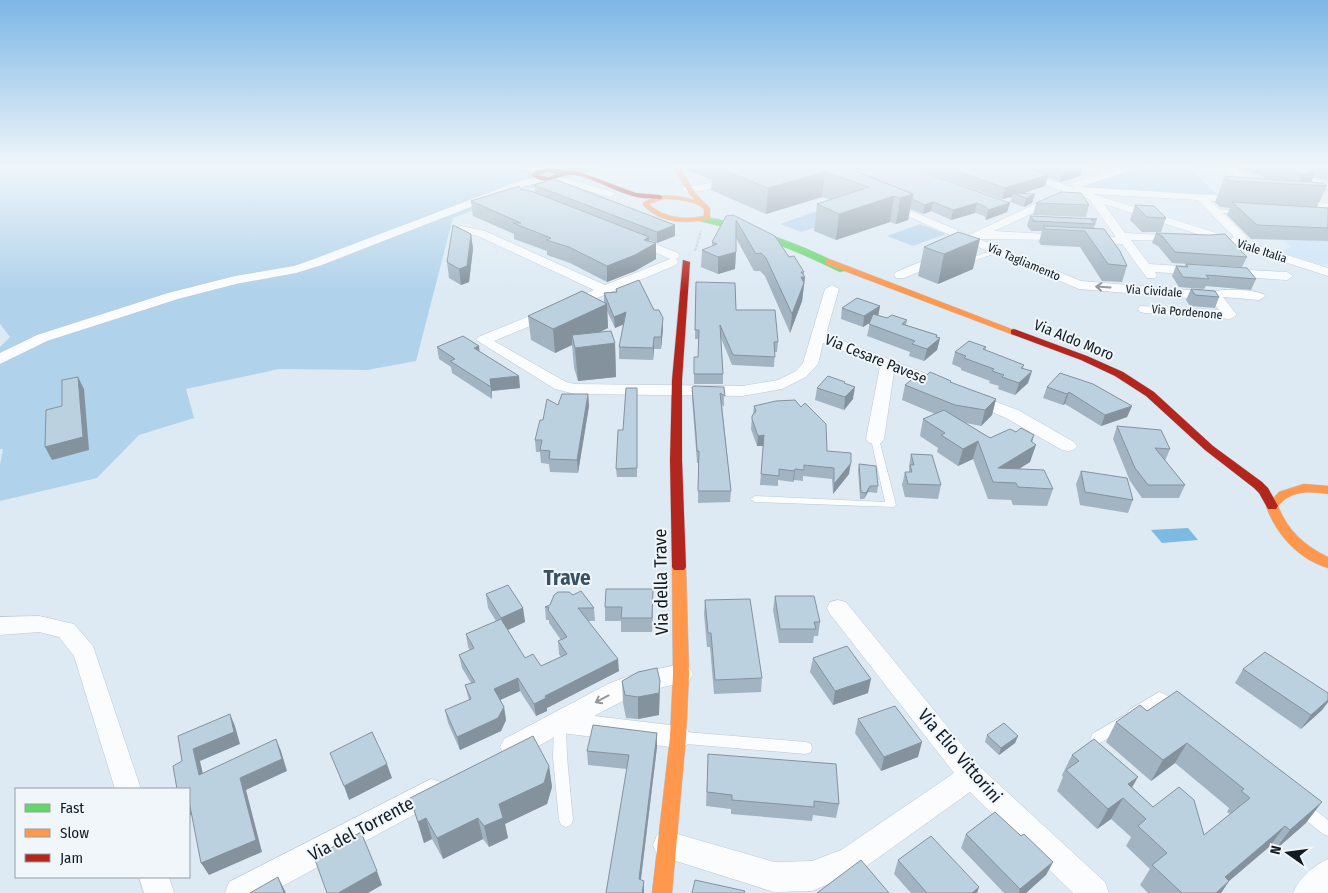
<svg xmlns="http://www.w3.org/2000/svg" width="1328" height="893" font-family="'Fira Sans Condensed',sans-serif">
<style>
.built{fill:#cbe4f8}
.green{fill:#b0d2eb}
.water{fill:#7dbae2}
.lines{fill:none;stroke-linecap:round;stroke-linejoin:round}
.lane-casing{stroke:#bcc7d0;stroke-width:1}
.street-casing{stroke:#bcc7d0;stroke-width:1}
.fast-casing{stroke:#bcc7d0;stroke-width:1}
.slow-casing{stroke:#bcc7d0;stroke-width:1}
.jam-casing{stroke:#bcc7d0;stroke-width:1}
.path{stroke:#caced1;stroke-width:2;stroke-dasharray:3 1;stroke-linecap:butt}
.lane{fill:#fafcfd;fill-rule:evenodd}
.street{fill:#fafcfd;fill-rule:evenodd}
.fast{fill:#63d668;fill-rule:evenodd}
.slow{fill:#ff974d;fill-rule:evenodd}
.jam{fill:#b3261e;fill-rule:evenodd}
.wall{fill:#a2b4c1}
.shaded-wall{fill:#84929d}
.building{fill:#bcd1e0;stroke:#84929d}
.oneway{stroke:#91979b}
.labels{text-anchor:middle;dominant-baseline:central;stroke-width:4;stroke-linejoin:round;paint-order:stroke}
.far-street-label{font-size:12px;fill:#111b23;stroke:#f0f6fa}
.street-label{font-size:15px;fill:#111b23;stroke:#f0f6fa}
.near-street-label{font-size:18px;fill:#111b23;stroke:#f0f6fa}
.near-quarter-label{font-size:21px;font-weight:bold;fill:#385163;stroke:#f0f6fa}
</style>
<rect width="100%" height="100%" fill="#ddeaf4"/>
<path class="built" d="M1255,215L1328,218V263L1322,265L1281,252L1291,247Z"/>
<path class="green" d="M0,166H607L538,186L453,218L416,361L367,370L279,369L186,389L194,418L139,435L97,478L0,501V465L3,449H0V347L10,337L0,324Z
M1148,166L1173,171L1188,167L1218,195L1075,187Z
M817,211L838,220L801,232L780,224Z
M920,224L946,234L913,246L887,236Z"/>
<path class="water" d="M1188,528L1198,540L1162,543L1151,530Z"/>
<g class="lines">
<g class="lane-casing">
<path id="lane" d="M1102,166H1106L1105,172L1110,174V176L1100,174Z
M1216,209L1240,211L1243,213L1240,215L1214,212L1213,211Z
M997,249L1000,251L999,252L973,261L963,256L966,254L973,257Z
M875,436L879,439L896,505L894,507L755,502L750,499L755,496L885,502L871,439Z
M1159,692C1166,694 1175,700 1178,707L1176,711C1169,713 1164,708 1159,704C1150,709 1139,721 1129,718L1127,714L1129,710Z
M1123,716L1127,717L1129,721L1127,725L1102,742L1097,744L1092,742L1091,738L1092,734Z
M560,718L564,719L566,723L567,757L573,820L571,825L566,827L561,825L559,820L553,757L554,723L556,719Z
M686,732L806,742L811,744L812,748L811,752L806,754L686,744L681,742L680,738L681,734Z
M1303,803L1308,804L1328,820V836L1323,834L1298,814L1296,809L1298,804Z"/>
</g>
<g class="street-casing">
<path id="street" d="M516,166H541L552,170C545,175 523,171 516,166Z
M769,166H785L702,191L687,192L682,189L683,187L701,185Z
M990,166H1005L1075,188L1071,185L1072,183L1128,166H1143L1080,187L1244,197L1245,199L1244,201L1240,202L1211,201L1247,237L1243,241L1328,268V276L1104,204L1125,233L1182,236L1184,238L1182,240L1178,241L1131,240L1149,264L1197,267L1203,271L1197,275L1155,272L1157,275L1155,278H1147L1122,244L1084,242L1082,240L1088,236L1116,237L1089,199L1074,194L994,231L1062,235L1066,236L1068,238L1066,240L979,239L1081,281L1213,292C1222,288 1259,289 1266,296L1259,300L1223,297L1237,315L1230,319L1145,313L1140,312L1138,309L1140,306L1219,310L1211,300L1079,289L971,244L964,247L960,246L958,243L961,240L883,205L884,203H892L969,235L1063,191ZM1093,194L1198,200L1234,237L1232,238Z
M1223,166H1234L1263,192L1258,195L1254,194Z
M1261,166H1276L1328,183V189Z
M553,175L614,192L615,194L610,197L549,180V176Z
M543,176L548,179L547,181L524,186L322,265L296,273L236,284L178,299L47,341L0,364V353L37,335L168,293L235,276L294,266L314,259L517,182Z
M1296,199L1328,203V209L1292,204L1291,202L1292,200Z
M461,226L485,231L605,285L670,259L632,242L630,240L632,238H640L678,253L680,256L676,259L678,262L676,265L494,341L566,382L575,384L742,386L778,380L796,371L803,363L825,289L832,285L839,289L826,334L944,381L946,384L944,387L938,389L894,372L884,439L881,443L875,444L869,443L866,439L880,366L823,343L818,364L806,377L782,389L742,396L575,394L555,389L476,340L478,337L594,290L478,236L457,231L455,229L457,227Z
M942,253L948,257L946,260L904,278H896L894,275L896,272Z
M1228,269L1287,272L1293,276L1287,280L1224,276L1222,273L1224,270Z
M972,393L1018,410L1074,442L1077,446L1074,450L1068,451L1062,450L1006,418L966,401L964,398L966,395Z
M838,600L846,602L981,768L1105,882L1109,893H1073L970,792L861,870L812,891L774,892L657,855L653,845L657,835L667,831L774,862L812,861L841,850L954,773L830,614L827,608L830,602Z
M39,616L74,624L93,646L141,789H115L74,656L59,637L39,632L0,635V617Z
M681,664L689,667L693,674L689,681L638,693L594,716L678,726L687,729L691,737L687,745L678,748L562,733L522,755L513,758L504,755L500,747L504,739L608,684L634,674Z
M431,779L441,782L445,791L441,800L270,893H225L229,882Z
M1328,859V893H1293C1299,878 1313,866 1328,859Z
M139,877H169L174,893H144Z"/>
</g>
<g class="fast-casing">
<path id="fast" d="M699,217C723,215 830,254 847,270L840,272C794,249 749,232 699,221Z"/>
</g>
<g class="slow-casing">
<path id="slow" d="M673,166H679L696,194L710,208V219C686,224 661,224 643,205V203C660,192 676,195 695,200L690,195ZM664,199C676,199 696,201 704,209V216C685,220 663,218 649,204Z
M826,260H832L1019,332L1014,335L1011,334L826,264Z
M1304,484L1328,486V494C1309,491 1291,490 1278,506C1288,531 1305,546 1328,557V568C1298,559 1276,534 1266,506L1279,492Z
M679,562L684,564L686,567L689,674L686,737L672,893H652L670,737L673,674L672,567L674,564Z"/>
</g>
<g class="jam-casing">
<path id="jam" d="M547,168L577,171L636,193L660,195L663,197L660,199C651,198 641,199 633,196C613,191 594,178 574,175C558,173 548,189 531,175L535,171ZM547,172L557,174L548,177L538,175Z
M683,260L690,262L682,380V460L686,567L684,570H674L672,567L670,460L672,380Z
M1014,329L1087,356L1123,372L1154,392L1213,446L1262,482L1268,488L1278,506L1276,509H1268L1259,493L1254,488L1205,450L1146,396L1115,376L1081,360L1011,334V330Z"/>
</g>
<path class="path" d="M1150,167L1208,186
M695,251L701,231"/>
<use href="#lane" class="lane"/>
<use href="#street" class="street"/>
<use href="#fast" class="fast"/>
<use href="#slow" class="slow"/>
<use href="#jam" class="jam"/>
</g>
<path class="wall" d="M685,166H870L855,171L1010,203L1007,212L986,220L984,216L975,213L951,220L931,211L923,214L910,209L908,220L896,224L890,222L836,240L814,231L817,204L831,200L822,197L766,214L711,190L712,180L687,170Z
M909,166H1083L1080,176L1060,182L1047,177L1045,186L1022,193L1032,203L1024,207L1010,202L1012,197L1002,199Z
M1158,166H1184L1171,170Z
M1237,166H1328V180H1326L1313,176L1311,182L1327,186L1317,207L1328,208V241L1251,239L1227,215L1230,208L1220,207L1215,202L1225,176L1272,180L1240,169Z
M534,185L675,236L657,243L649,240V241L656,243V259L635,271L607,282L570,263L547,255V251L514,239V234L473,216L471,201L535,192Z
M1036,203L1089,205L1086,217L1033,215Z
M1135,205L1166,218L1161,232H1142L1130,220Z
M733,215L789,257L804,272V275L805,277L802,301L790,333L765,276L760,271H754L736,238L735,269L718,274L701,267L702,250L712,246V242Z
M1030,216L1097,219L1094,228L1127,266L1122,282L1102,281L1080,247L1041,245L1039,242L1042,231H1031L1027,226Z
M958,232L973,269L938,284L918,276L924,247Z
M1156,233L1247,257L1242,267L1172,263L1158,246L1152,243Z
M471,234L473,249L469,282L461,285L449,278L447,262Z
M1186,264L1256,279L1251,290L1206,286L1204,289L1179,287L1172,276L1176,266H1185Z
M696,282L736,310L778,342L777,352H775L774,367L732,365L721,338L723,374V384H694V357H698L699,339H695Z
M616,289L663,329L661,349H654L653,360L619,359V347L624,324L615,328L607,311L608,328L600,332L615,343L616,377L578,381L574,368L572,345L555,353L531,340L528,316L604,303V293L616,292Z
M1191,289L1219,297L1215,308L1190,306L1186,300Z
M880,306L878,316L887,318L907,320L906,325L937,335V337L940,338L937,350L924,361L909,356L910,352L867,336L870,323L863,327L841,319L842,308Z
M479,346V351L520,388L492,391V399L452,373L451,367L439,359L437,347Z
M986,347L985,350L1024,365L1023,368L1028,383L1015,395L998,389L999,386L989,383L990,381L961,370V368L952,364L955,352Z
M926,376L951,381V383L996,399L992,415L981,426L966,423L990,438L1016,432L1034,435L1032,442L1030,462L1019,469L1053,489L1047,506L1013,505L1011,500L988,499L973,459L958,466L937,452L938,448L920,436L923,419L935,414L902,400L905,385Z
M845,384L853,399L844,410L815,400L817,388Z
M692,387H724V407L722,405L731,491L730,502L698,503V463H697L692,398Z
M1047,387L1132,406L1127,417L1101,426L1065,404L1063,405L1043,398Z
M637,388V477H617L616,469L623,430Z
M588,394L589,406L578,473L550,472L549,464L541,463L540,452H536L535,440L543,420L558,405Z
M754,406L827,451L849,474L833,494L832,479L803,476V481L794,480L793,482L778,480V486L760,485L763,446H757L751,429L752,416L753,414Z
M1117,426L1170,449L1165,461L1185,485L1179,498H1142L1130,481L1113,439Z
M911,454L941,485L938,499L905,497L902,485L905,472H909V467Z
M859,464L878,486L877,493L868,492L864,499H860L858,470Z
M1081,471L1133,500L1128,513L1080,505L1076,484Z
M653,589L652,632H621V621H605V607Z
M486,594L523,608L525,622L508,630L525,658L541,666L561,657L559,654L558,641L561,640L549,623V620H546L545,607L594,608L595,621H588L619,671L547,708V711L536,716L520,691L500,700L504,707L506,720L501,731L460,750L448,723L445,710L469,700L465,685L471,683L462,668L459,655L470,650L468,647L466,634L496,621L488,608Z
M775,596L820,622L818,636H814L813,643H779L773,610Z
M705,600L762,678L761,692L714,694L710,647H707L704,614Z
M813,658L868,693L833,705L810,672Z
M1243,669L1328,693V702L1322,710L1301,729L1235,683Z
M622,681H660L659,715L638,719L626,718L623,703Z
M1147,711L1306,823L1274,851L1269,847L1229,881L1221,893H1148L1140,885L1150,869L1126,846L1131,837L1111,819L1097,829L1057,791L1063,777L1062,775L1072,755L1132,787L1153,807L1204,835L1230,814L1227,812L1229,808L1175,763L1151,781L1106,742L1116,722Z
M858,719L918,757L881,771L855,733Z
M657,733V747L641,880L644,881V893H606L627,769L588,765L587,751Z
M987,735L1018,736L1015,743L999,755L985,742Z
M708,754L839,804L836,818L813,815L812,821L731,814V809L706,806Z
M549,766L552,787L547,804L505,824L508,838L489,847L483,839L443,859L432,839L424,843L410,798Z
M966,834L1053,862L1046,875L1026,893H1004L961,848Z
M898,860L979,887L977,893H911L894,874Z"/>
<path class="shaded-wall" d="M834,166H870L837,176Z
M1078,166H1083L1080,176L1060,182L1063,171Z
M1173,166H1184L1171,170Z
M825,172L822,197L766,214L768,188Z
M1315,172L1310,185L1298,184L1302,175Z
M1048,175L1045,186L1018,195L1013,193L1012,197L1002,199L1005,188Z
M913,194L908,220L896,224L900,198Z
M1035,194L1032,203L1024,207L1026,198Z
M894,196L890,222L836,240L839,214Z
M933,202L931,211L923,214L925,205Z
M977,203L975,213L951,220L953,210Z
M1010,203L1007,212L986,220L988,210Z
M675,225V236L657,243V232Z
M471,234L473,249L469,282L461,285L459,269Z
M649,237V247L656,243V259L635,271L607,282V266L644,240Z
M980,239L973,269L938,284L944,254Z
M736,252L735,269L718,274V257Z
M801,277H805L802,301L790,333L792,314Z
M607,304L608,328L574,344L572,335V345L555,353L553,329Z
M880,306L878,317L863,327L864,316Z
M626,312L627,323L615,328L614,317Z
M663,318V329L661,349V337Z
M937,335L936,341L940,338L937,350L924,361L927,349Z
M654,337V349L653,360V348Z
M615,343L616,377L578,381L575,348Z
M479,346L480,357L474,348Z
M1032,371L1028,383L1015,395L1019,383Z
M519,376L520,388L492,391V399L490,379Z
M78,377L84,389L89,450L52,460L45,447Z
M855,387L853,399L844,410L845,397Z
M1069,392L1065,404L1063,405L1067,394Z
M588,394L589,406L578,473L577,460Z
M996,399L992,415L981,426L985,410Z
M1132,406L1127,417L1101,426L1105,415Z
M764,435L763,446H757L758,436Z
M1034,435L1030,448L1036,445L1030,462L998,482V468L1031,441Z
M978,441L973,459L958,466L963,449Z
M851,463L849,474L833,494L834,484Z
M795,469L794,480L793,482L794,471Z
M870,486L868,492L864,499L866,493Z
M653,589V603L652,632V618Z
M523,608L525,622L503,632L501,618Z
M618,659L619,671L547,708V711L536,716L534,704L545,696Z
M518,678L520,691L496,702L494,689Z
M871,679L868,693L833,705L835,691Z
M660,681L659,715L638,719V697Z
M1328,700V702L1322,710L1301,729L1311,715Z
M504,707L506,720L501,731L460,750L457,737Z
M230,714L235,726L240,744L200,761L206,787L199,775L193,749Z
M657,733V747L639,893V879Z
M1018,736L1015,743L999,755L1001,748Z
M276,739L281,751L287,771L246,790L262,852L209,875L201,863L240,778Z
M922,742L918,757L881,771L884,757Z
M1187,743L1175,763L1151,781L1163,760Z
M387,764L392,778L349,800L344,786Z
M549,766L552,787L547,804L505,824L508,838L489,847L484,826L499,804Z
M1138,777L1126,798H1123L1111,819L1097,829L1108,809L1128,784Z
M189,801L196,813L189,816Z
M1322,802L1306,823L1274,851L1290,830Z
M426,818L432,839L424,843L418,822Z
M478,818L483,839L443,859L437,838Z
M1285,826L1269,847L1215,893L1225,877Z
M1053,862L1046,875L1026,893H1019L1020,889Z
M377,871L382,885L368,893H338Z
M278,877L286,893H284Z
M644,881V893H642Z
M1229,881L1221,893H1216Z
M979,887L977,893H972Z"/>
<path class="building" d="M706,166H712V169Z
M713,166H843L913,194L900,198L894,196L839,214L817,204L869,187L825,172L768,188Z
M876,166H906L1010,203L988,210L986,207L977,203L953,210L933,202L925,205L912,199L913,194L858,172Z
M942,166H1020L1048,175L1005,188Z
M1049,166H1078L1063,171Z
M1273,166H1296L1315,172L1302,175Z
M1225,176L1323,183L1327,186L1230,181Z
M554,179L675,225L657,232L534,185Z
M519,186L521,190L531,191L649,237L644,240L656,243L635,255L607,266L569,247L546,240L551,238L513,223H521L471,201Z
M1061,192L1081,193L1089,205L1036,203Z
M1013,193L1035,194L1026,198Z
M1232,202L1328,208V228L1257,225Z
M1135,205L1154,206L1166,218L1147,217Z
M733,215L775,236L789,257L794,256L804,272H801L805,277H801L804,283L792,314L766,258L761,253L756,254L736,220V252L718,257L702,250L717,244L712,242L726,216Z
M1030,216L1097,219H1091L1095,224L1034,221Z
M453,225L471,234L467,266L459,269L447,262Z
M1043,226L1104,229L1120,251L1127,266L1108,264L1085,231L1045,229Z
M958,232L980,239L944,254L924,247Z
M1156,233L1209,235L1225,234L1247,257L1175,252L1162,236Z
M1186,264L1247,268L1256,279L1206,275L1209,279L1183,277L1176,266L1188,267Z
M639,280L654,310H659L663,318L661,337H654L653,348L619,347L626,312L614,317L604,293L617,292L616,289Z
M696,282L735,283L736,310H775L778,342H774L775,357L733,355L720,325L723,374H694V357H698L699,330H695Z
M1191,289L1215,291L1219,297L1195,295Z
M582,291L607,304L553,329L528,316Z
M857,298L880,306L864,316L842,308Z
M873,314L887,318L892,315L907,320L902,324L937,335L936,337L940,338L927,349L912,344L915,341L869,324Z
M611,331L615,343L575,348L572,335Z
M463,336L479,346L474,348L519,376L490,379L491,387L450,361L455,359L437,347Z
M969,341L986,347L983,349L1024,365L1021,368L1032,371L1019,383L1002,377L1004,375L992,371L994,369L964,358L966,356L955,352Z
M930,372L951,381L950,382L996,399L985,410L955,405L905,385L920,373L926,376Z
M1060,373L1093,384L1132,406L1105,415L1069,392L1067,394L1047,387Z
M828,376L845,382L844,383L855,387L845,397L817,388Z
M78,377L83,437L45,447L46,410L62,406V380Z
M694,386L724,387L725,396L720,393L731,491H698L699,451H697L696,434L692,387Z
M626,388H637V468L616,469L618,430H623Z
M562,394H588L577,460L549,459L550,451L540,450L542,440H535L540,420H543L547,399L558,405Z
M795,400L801,407L805,403L826,424L827,451L851,453V463L834,484V468L804,465V470L795,469L794,471L779,469V476L761,474L764,435L758,436L752,419V416L756,411L754,406L776,401Z
M944,410L990,438L1010,429L1016,432L1021,428L1034,435L1031,441L1036,445L998,468L1044,470L1053,489L1018,487L1016,483L993,482L978,441L963,449L941,435L945,433L923,419Z
M1117,426L1161,430L1170,449L1155,448L1185,485H1148L1135,468Z
M911,454L932,455L941,485L908,484L905,472H912L910,465H914Z
M859,464L876,466L878,486H870L866,493L861,492Z
M1081,471L1127,478L1133,500L1085,492Z
M508,585L523,608L501,618L486,594Z
M606,589H653L652,618H621L622,607H605Z
M581,591L594,608H578L618,659L545,696L546,698L534,704L518,678L494,689L504,707L498,718L457,737L445,710L471,699L465,685L475,682L459,655L474,648L466,634L501,619L525,658L533,654L541,666L567,654L558,641L567,637L548,610L549,607H545L550,605L554,595L558,592H569L573,595Z
M775,596H814L820,622H814L816,629H780Z
M750,599L762,678L715,680L711,633H708L705,600Z
M847,646L871,679L835,691L813,658Z
M1265,652L1328,693V700L1311,715L1243,669Z
M657,668L660,681L659,693L638,697L625,695L622,681L638,672Z
M1177,691L1322,802L1290,830L1285,826L1225,877L1229,881L1216,893H1182L1152,865L1167,853L1138,826L1146,819L1123,798L1108,809L1066,770L1079,761L1072,755L1094,739L1138,777L1128,784L1153,807L1179,787L1194,800L1204,835L1250,798L1241,791L1244,789L1187,743L1163,760L1116,722L1140,705L1147,711Z
M895,706L922,742L884,757L858,719Z
M230,714L234,732L193,749L199,775L276,739L282,759L240,778L256,840L201,863L189,801V789H177L173,766L182,761L178,736Z
M1004,723L1018,736L1001,748L987,735Z
M593,725L657,733L639,879L644,881L642,893H606L629,755L587,751Z
M372,732L387,764L344,786L330,753Z
M533,736L549,766L544,783L499,804L503,818L484,826L478,818L437,838L426,818L418,822L410,798Z
M708,754L836,764L839,804L814,801V807L732,800V795L707,792Z
M995,812L1021,836L1024,834L1053,862L1020,889L966,834Z
M361,832L377,871L338,893H327L314,857Z
M931,836L979,887L972,893H927L898,860Z
M861,860L889,893H817Z
M278,877L284,893H250Z
M695,880L745,891L744,893H692Z"/>
<defs><path id="oneway-shaft" d="M-6 0H5M1.5-3L5.5 0L1.5 3" fill="none" stroke-width="1.6" stroke-linecap="round" stroke-linejoin="round" transform="scale(1.25)"/></defs>
<g class="oneway">
<use href="#oneway-shaft" transform="translate(1103 287) rotate(-176)"/>
<use href="#oneway-shaft" transform="translate(602 699) rotate(152)"/>
</g>
<linearGradient id="sky" x2="0" y2="1"><stop stop-color="#7db6e6"/><stop offset="0.57" stop-color="#f0f6fa"/><stop offset="1" stop-color="#f0f6fa" stop-opacity="0"/></linearGradient>
<rect width="1328" height="291" fill="url(#sky)"/>
<g class="labels">
<g class="far-street-label">
<text transform="translate(1262 251) rotate(18)">Viale Italia</text>
<text transform="translate(1024 262) rotate(23)">Via Tagliamento</text>
<text transform="translate(1154 291) rotate(4)">Via Cividale</text>
<text transform="translate(1187 312) rotate(5)">Via Pordenone</text>
</g>
<g class="street-label">
<text transform="translate(1074 340) rotate(22)">Via Aldo Moro</text>
<text transform="translate(876 359) rotate(22)">Via Cesare Pavese</text>
</g>
<g class="near-street-label">
<text transform="translate(661 582) rotate(-91)">Via della Trave</text>
<text transform="translate(960 756) rotate(49)">Via Elio Vittorini</text>
<text transform="translate(361 829) rotate(-28)">Via del Torrente</text>
</g>
<g class="near-quarter-label">
<text x="567" y="578">Trave</text>
</g>
</g>
<rect x="15" y="788" width="175" height="90" fill="#f0f6fa" stroke="#979ea4"/>
<rect x="25" y="804" width="25" height="8" fill="#63d668" stroke="#979ea4"/>
<text x="60" y="813" font-size="15" fill="#111b23">Fast</text>
<rect x="25" y="829" width="25" height="8" fill="#ff974d" stroke="#979ea4"/>
<text x="60" y="838" font-size="15" fill="#111b23">Slow</text>
<rect x="25" y="854" width="25" height="8" fill="#b3261e" stroke="#979ea4"/>
<text x="60" y="863" font-size="15" fill="#111b23">Jam</text>
<g transform="translate(1288 853) rotate(284)" stroke="#f0f6fa" stroke-width="4" paint-order="stroke">
<path d="M0-4L9 19L0 12L-9 19Z" fill="#111b23"/>
<text y="-8" font-size="14" font-weight="bold" text-anchor="middle" fill="#111b23">N</text>
</g>
</svg>
